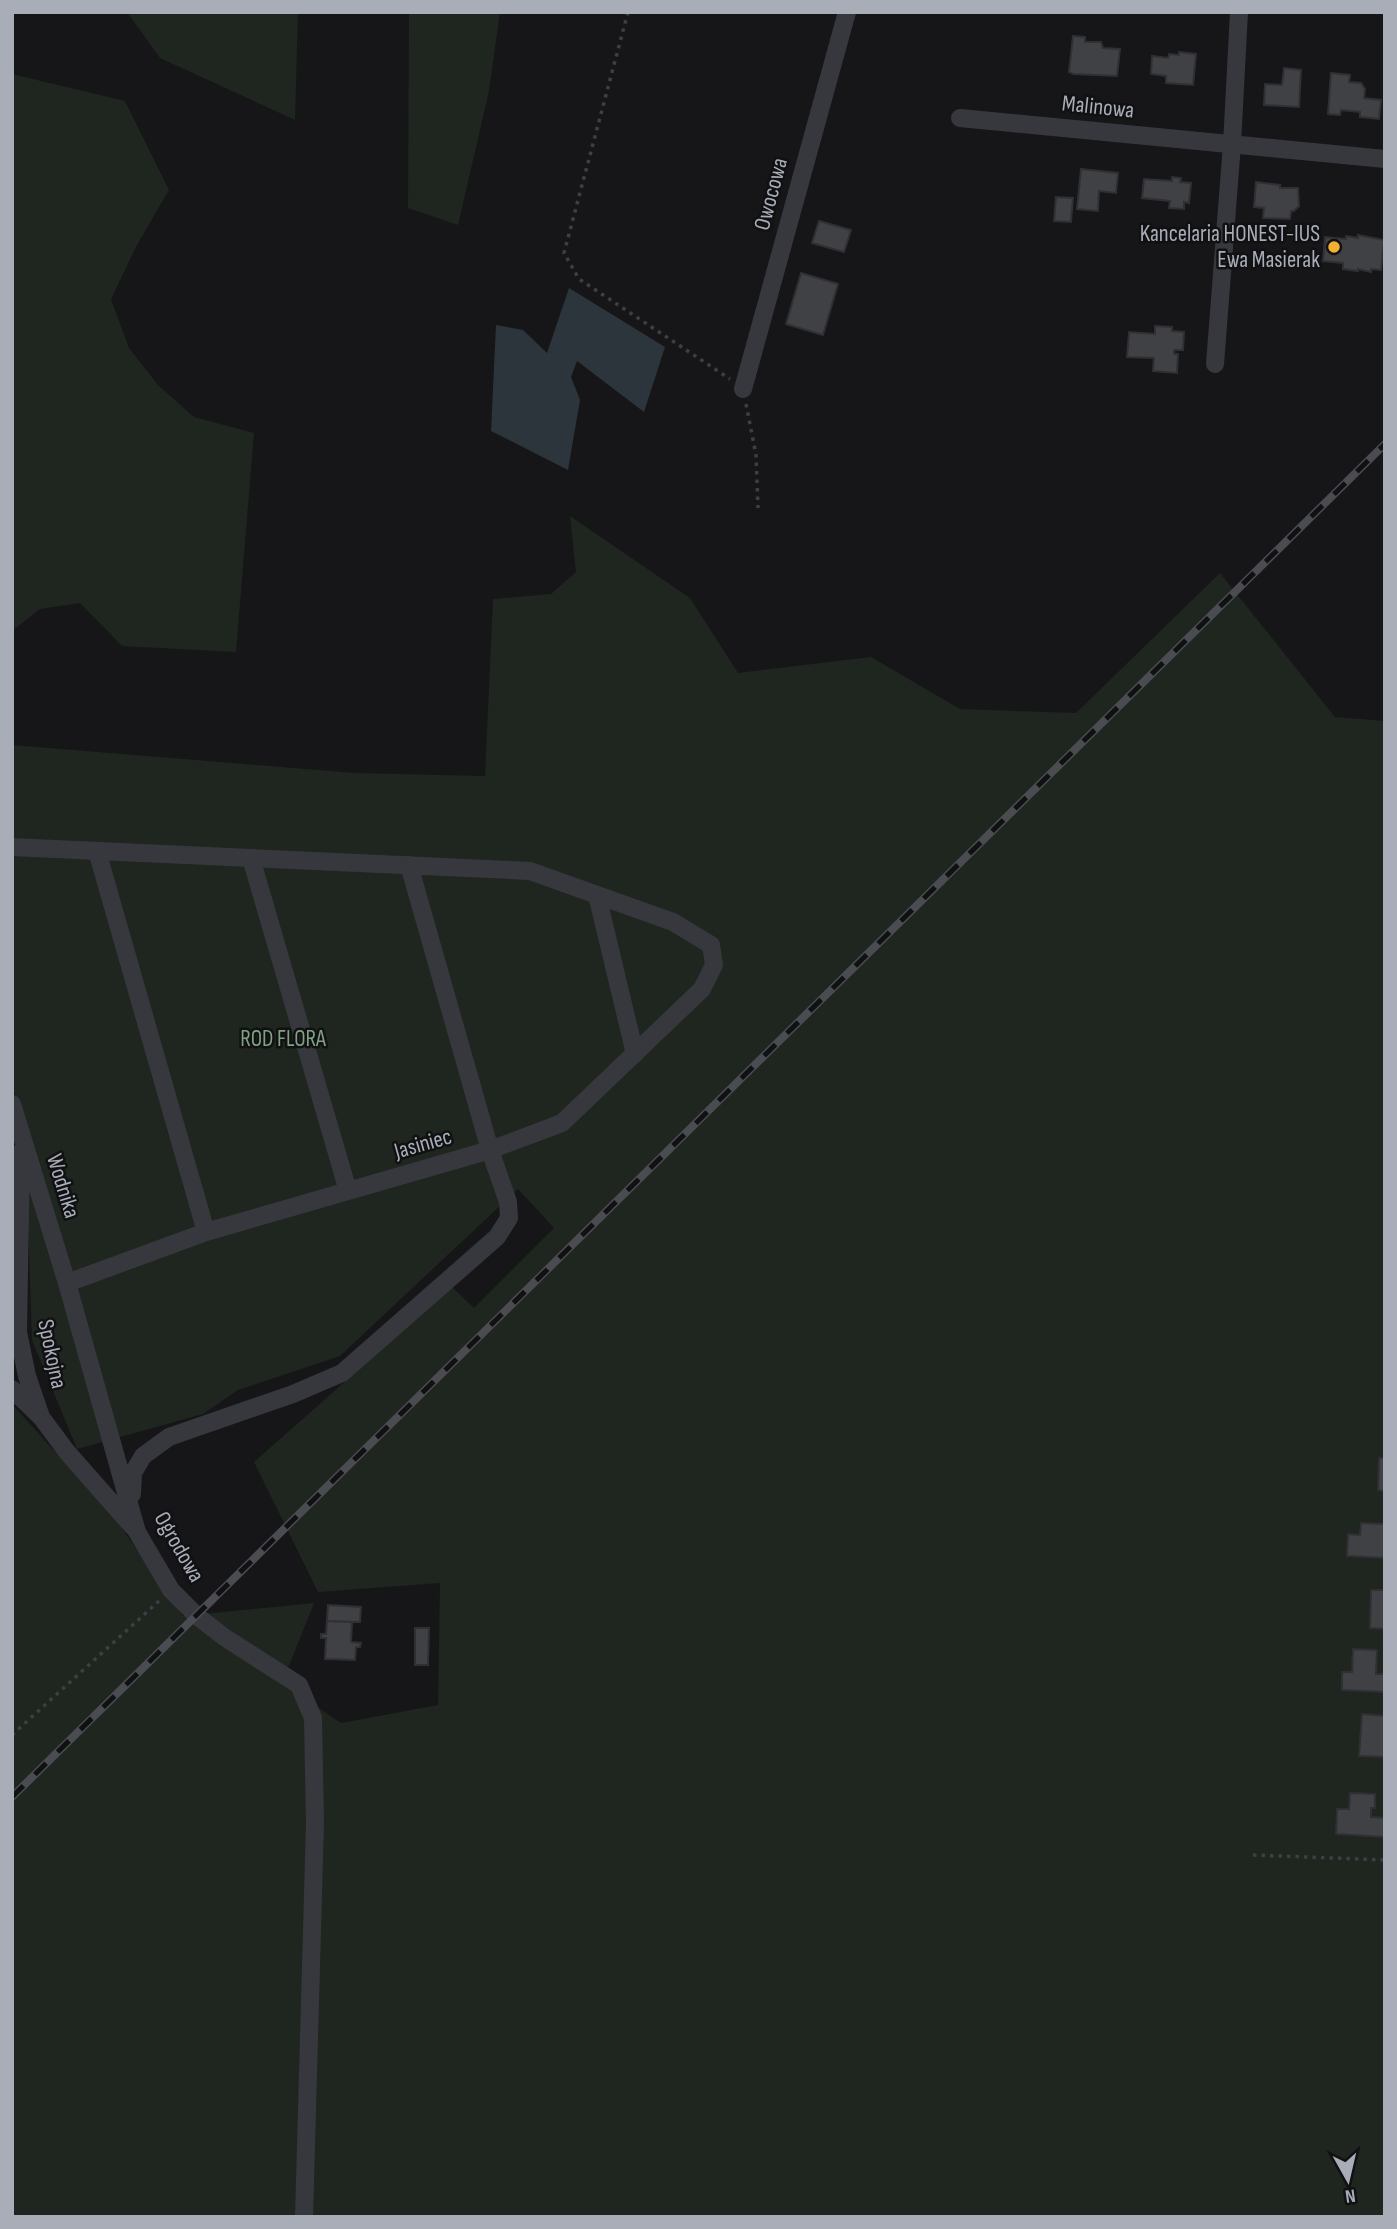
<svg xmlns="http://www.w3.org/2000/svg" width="1397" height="2229" font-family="'Sofia Sans Condensed',sans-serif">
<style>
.green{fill:#1e261f}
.water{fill:#2c353c}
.building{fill:#404145;stroke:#303034;stroke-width:2}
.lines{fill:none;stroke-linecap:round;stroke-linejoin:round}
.path{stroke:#3d3f44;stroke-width:3.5;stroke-dasharray:3.5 5;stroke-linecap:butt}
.minor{stroke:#37383d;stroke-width:18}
.rail-casing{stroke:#4a4c52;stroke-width:8}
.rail{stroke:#111113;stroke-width:5;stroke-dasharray:16;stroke-linecap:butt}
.poi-dot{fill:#f2b134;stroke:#111113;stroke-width:2.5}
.labels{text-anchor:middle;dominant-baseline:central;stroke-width:5;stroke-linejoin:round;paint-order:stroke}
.street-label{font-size:23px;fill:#a8adb8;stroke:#111113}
.poi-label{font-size:23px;fill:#a8adb8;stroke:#111113;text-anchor:end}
.park-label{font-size:23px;fill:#7fa381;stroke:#111113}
</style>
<rect width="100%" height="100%" fill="#161618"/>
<path class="green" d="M127,12H298L295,120L160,58Z
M409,12H500L489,91L458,225L408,208Z
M12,74L125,101L169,190L137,245L111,299L129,348L158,385L194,417L254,433L236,652L122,646L80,603L40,609L12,631Z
M570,516L690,598L738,673L871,657L960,709L1076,713L1220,573L1335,717L1385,721V2217H12V1404L114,1517L183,1616L314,1603L282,1683L341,1723L438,1705L440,1583L318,1592L254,1462L452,1287L474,1308L554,1228L518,1189L340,1356L238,1390L203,1414L77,1449L32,1340L25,1128L12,1085V745L355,773L485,776L493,599L551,594L576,572Z"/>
<path class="water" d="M569,288L665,347L644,412L577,361L571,377L580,400L568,470L491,431L496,325L523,330L547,353Z"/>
<path class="building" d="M1073,36L1085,37V42H1101L1103,48L1120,49L1117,76L1073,74L1069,72Z
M1179,52L1196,54L1193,85L1166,83V76L1151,74L1152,56L1168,58L1169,54L1179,55Z
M1284,68L1301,70L1299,107L1264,105L1265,84L1282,85Z
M1331,73L1350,75L1349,82L1361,83L1365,89L1364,98L1381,100L1379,119L1360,117V112L1341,110L1340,115L1328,114Z
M1081,169L1118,173L1116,193L1099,191L1098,211L1077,209Z
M1172,177L1181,178L1180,182L1191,183L1189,203L1184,202V209L1169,208L1170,201L1142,198L1144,179L1172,181Z
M1256,182L1280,185V188H1298L1299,206L1294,211H1291L1290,219L1263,218L1264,208L1254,207Z
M1056,197L1073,198L1071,222L1054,221Z
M819,221L851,230L844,252L812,243Z
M1358,235L1384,240L1381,270L1371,269V272L1358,269V271L1343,269V263L1323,261L1325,237L1346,239V236L1358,238Z
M801,273L838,284L823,335L786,324Z
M1155,326L1172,327V331L1184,332L1183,350H1174V354H1178L1177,373L1153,371L1154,358L1127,357L1129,332L1155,334Z
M1379,1458H1385V1491L1378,1490Z
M1361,1523L1385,1524V1558L1347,1556L1348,1534L1360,1535Z
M1371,1590H1385V1629L1370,1628Z
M328,1605L361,1607L360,1622L327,1621Z
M327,1621L352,1622L351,1642L361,1643L360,1647H356L355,1660L325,1659L326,1638H321V1634H326Z
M415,1628H429L428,1665H415Z
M1353,1649L1377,1650L1376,1674H1385V1692L1342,1690V1672H1352Z
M1362,1714L1385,1716V1757L1359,1756Z
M1350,1793L1375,1794V1808H1371V1817L1385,1818V1837L1336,1834L1337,1809H1349Z"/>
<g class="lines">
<path class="path" d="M628,12L564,253L579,279L730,379
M746,404L756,455L758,508
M12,1735L159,1601
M1253,1855L1385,1860"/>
<path class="minor" d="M960,118L1385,159
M1215,364L1232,144L1239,12
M743,389L847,12
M12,847L530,871L673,922L711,945L714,965L702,989L562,1123L490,1150L206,1232L67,1283
M97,851L206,1232
M251,858L348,1191
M597,895L635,1054
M12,1104L67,1283L137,1532L171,1590L197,1616L224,1637L299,1685L313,1718L315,1823L304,2217
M12,1389L41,1417L27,1376L18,1332L21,1152
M41,1417L67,1452L133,1527
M132,1494L133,1473L143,1456L169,1437L293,1394L342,1373L497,1237L509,1218L508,1202L490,1150L409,865"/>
<g class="rail-casing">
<path id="rail" d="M12,1797L1385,444"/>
</g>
<use href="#rail" class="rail"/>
</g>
<circle class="poi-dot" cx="1334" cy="247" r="7"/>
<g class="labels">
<g class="street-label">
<text transform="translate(1098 107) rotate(6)">Malinowa</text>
<text transform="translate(771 194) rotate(-75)">Owocowa</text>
<text transform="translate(423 1144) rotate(-16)">Jasiniec</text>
<text transform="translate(63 1186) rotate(73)">Wodnika</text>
<text transform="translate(52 1354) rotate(78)">Spokojna</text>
<text transform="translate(179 1547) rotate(60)">Ogrodowa</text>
</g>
<g class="poi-label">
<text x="1320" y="234">Kancelaria HONEST-IUS<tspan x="1320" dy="26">Ewa Masierak</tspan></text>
</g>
<g class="park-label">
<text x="283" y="1039">ROD FLORA</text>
</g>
</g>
<rect width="1397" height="2229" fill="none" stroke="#a8adb8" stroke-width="28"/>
<g transform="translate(1348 2180) rotate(172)" stroke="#111113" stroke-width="5" paint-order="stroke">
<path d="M0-5L12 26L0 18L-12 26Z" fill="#a8adb8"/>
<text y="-10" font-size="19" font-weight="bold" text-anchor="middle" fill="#a8adb8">N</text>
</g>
</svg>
